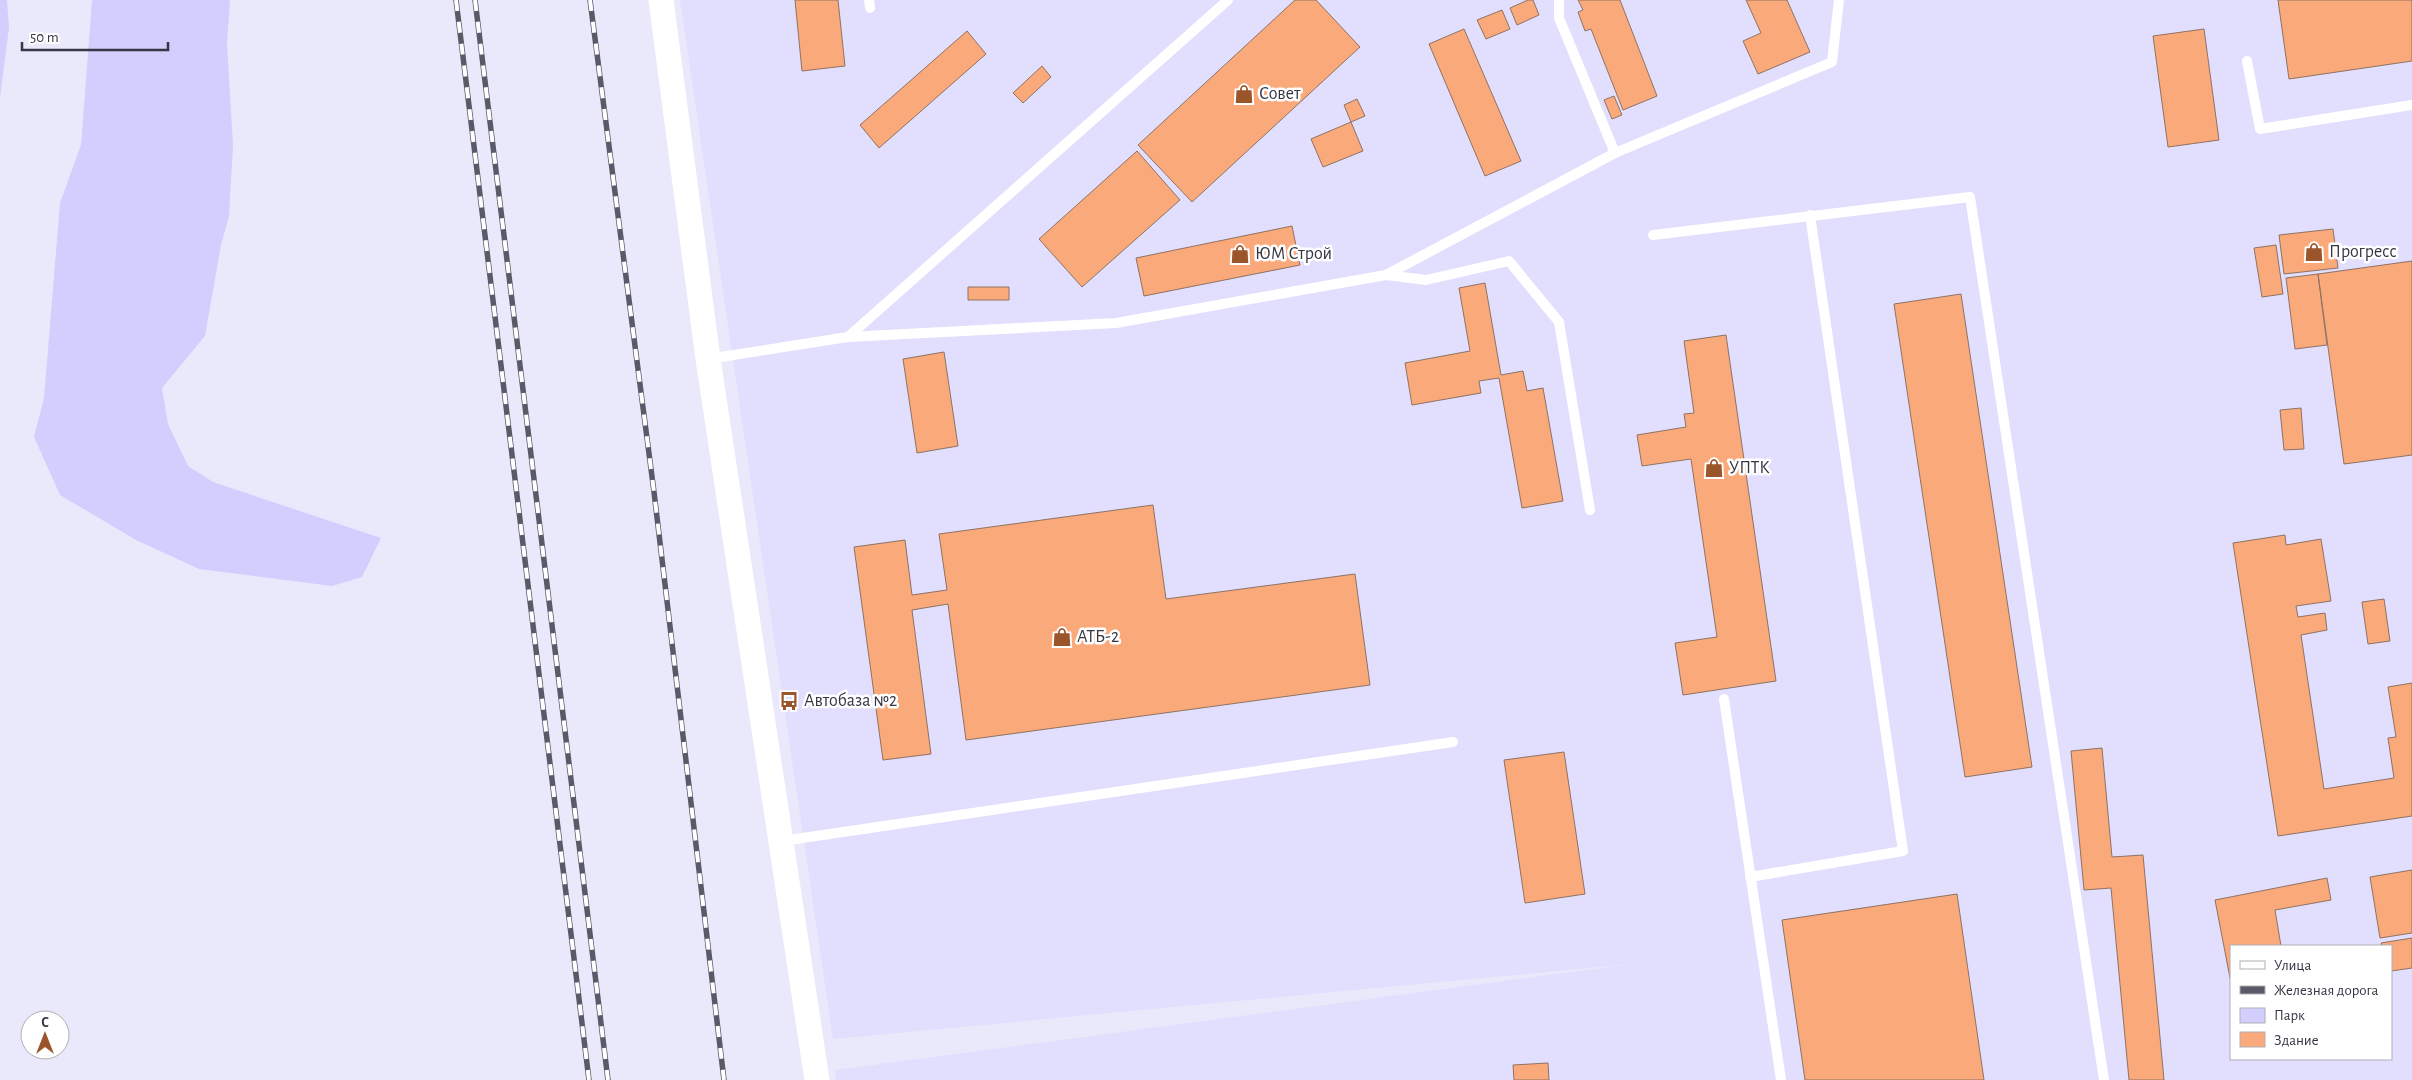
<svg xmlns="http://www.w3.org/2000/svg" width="2412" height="1080" font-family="'Alegreya Sans',sans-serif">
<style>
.built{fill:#e1defe;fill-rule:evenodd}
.green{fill:#d2cefe}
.building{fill:#faa97b;stroke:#8f7262}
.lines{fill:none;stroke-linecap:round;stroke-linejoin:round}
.service{stroke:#fff;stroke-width:10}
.tertiary{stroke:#fff;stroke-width:25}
.rail-casing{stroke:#5a5967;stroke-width:5.5}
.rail{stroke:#fff;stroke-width:4;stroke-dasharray:11;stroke-linecap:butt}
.labels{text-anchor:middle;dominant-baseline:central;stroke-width:5;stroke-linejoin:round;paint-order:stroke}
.poi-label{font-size:18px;fill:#373643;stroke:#fff;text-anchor:start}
</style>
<rect width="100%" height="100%" fill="#eae9fc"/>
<path class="built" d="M680,0H2412V1080H836L835,1070L1632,964L833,1039ZM2231,946H2391V1059H2231Z"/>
<path class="green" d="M0,0H7L9,28L0,98Z
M92,0H230L227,44L233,145L229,216L221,245L205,336L162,388L168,424L188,466L213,482L381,538L362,577L332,586L199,569L136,540L60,495L34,437L44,398L60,203L81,145Z"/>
<path class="building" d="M795,0H838L845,66L802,71Z
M1295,0H1316L1360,47L1192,202L1138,145Z
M1528,0H1533L1539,15L1517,25L1510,8Z
M1578,0H1620L1657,96L1623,110L1591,29L1585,31L1578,12L1583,10Z
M1746,0H1787L1810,52L1758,74L1743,41L1761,33Z
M2278,0H2412V61L2289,79Z
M1502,10L1510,29L1486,39L1477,20Z
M1464,29L1521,161L1485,176L1429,44Z
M2204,29L2219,140L2168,147L2153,36Z
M967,31L986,54L879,148L860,125Z
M1042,66L1051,77L1023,103L1013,93Z
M1614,96L1622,115L1612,119L1604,100Z
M1357,99L1365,116L1351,122L1344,105Z
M1351,122L1363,151L1323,167L1311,139Z
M1137,151L1180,200L1082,287L1039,239Z
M1292,226L1300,265L1144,296L1136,258Z
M2333,229L2338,268L2284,274L2279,235Z
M2276,245L2283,294L2262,297L2254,248Z
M2412,261V455L2344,464L2318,274Z
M2318,274L2327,345L2295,349L2286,278Z
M1485,283L1501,375L1523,371L1527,391L1543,388L1563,501L1522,508L1499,378L1479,381L1481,393L1412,405L1405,363L1470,351L1459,288Z
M968,287H1009V300H968Z
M1961,294L2032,767L1965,777L1894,304Z
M1726,335L1776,681L1683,695L1675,643L1717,637L1691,459L1642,466L1637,435L1686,427L1684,414L1694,413L1684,341Z
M944,352L958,446L917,453L903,359Z
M2301,408L2304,449L2284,450L2280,410Z
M1153,505L1166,599L1355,574L1370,685L966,740L948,604L912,610L931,754L883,760L854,547L905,540L912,595L947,590L939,534Z
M2285,535L2286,545L2321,539L2331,601L2296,606L2298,617L2325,613L2327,630L2301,635L2324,789L2394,778L2388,738L2396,737L2388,687L2412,683V816L2278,836L2233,543Z
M2384,599L2390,641L2368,644L2362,602Z
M2102,748L2112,857L2143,855L2164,1080H2129L2111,888L2084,890L2071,751Z
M1564,752L1585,894L1525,903L1504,760Z
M2412,870V933L2380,938L2370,877Z
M2327,878L2331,900L2275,910L2281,946H2231V983L2215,900Z
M1957,894L1984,1080H1805L1782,920Z
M2412,938V968L2391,971V946H2382L2381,943Z
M1548,1063L1549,1080H1514L1513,1065Z"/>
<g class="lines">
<path class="service" d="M869,0L870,8
M1559,0V18L1615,153
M2247,61L2260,129L2412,105
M1653,235L1970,197L2104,1080
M1386,275L1426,280L1509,261L1559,322L1590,510
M848,337L1228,0
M708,359L848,337L1116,323L1386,275L1615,153L1832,62L1839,0
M1724,699L1781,1080
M782,841L1453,742
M1750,877L1903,851L1810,215"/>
<path class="tertiary" d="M661,0L708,359L817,1080"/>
<g class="rail-casing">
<path id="rail" d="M456,0L589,1080
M475,0L608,1080
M590,0L654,492L724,1080"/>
</g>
<use href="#rail" class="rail"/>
</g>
<defs>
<g id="shop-bare" transform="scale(1.5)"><path d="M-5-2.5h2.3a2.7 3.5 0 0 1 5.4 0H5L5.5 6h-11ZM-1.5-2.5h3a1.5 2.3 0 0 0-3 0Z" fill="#9a552a" stroke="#fff" stroke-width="2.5" paint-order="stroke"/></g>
<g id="bus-bare" transform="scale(1.5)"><path d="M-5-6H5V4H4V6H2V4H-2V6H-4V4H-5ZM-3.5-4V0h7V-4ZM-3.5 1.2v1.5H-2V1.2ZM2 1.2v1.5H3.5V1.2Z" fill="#9a552a" stroke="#fff" stroke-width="2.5" paint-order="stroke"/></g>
</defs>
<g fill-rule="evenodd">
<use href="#shop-bare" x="1244" y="94"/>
<use href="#shop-bare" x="2314" y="252"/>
<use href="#shop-bare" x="1240" y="254"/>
<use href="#shop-bare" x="1714" y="468"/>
<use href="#shop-bare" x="1062" y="637"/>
<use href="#bus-bare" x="789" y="701"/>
</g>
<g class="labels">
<g class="poi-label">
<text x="1259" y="94">Совет</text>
<text x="2329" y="252">Прогресс</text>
<text x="1255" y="254">ЮМ Строй</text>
<text x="1729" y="468">УПТК</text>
<text x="1077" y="637">АТБ-2</text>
<text x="804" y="701">Автобаза №2</text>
</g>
</g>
<rect x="2230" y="945" width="162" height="115" fill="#ffffff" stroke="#afafb4"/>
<rect x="2240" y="961" width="25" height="8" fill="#ffffff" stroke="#afafb4"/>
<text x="2274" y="970" font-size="15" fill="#373643">Улица</text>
<rect x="2240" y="986" width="25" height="8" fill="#5a5967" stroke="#afafb4"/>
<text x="2274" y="995" font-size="15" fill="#373643">Железная дорога</text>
<rect x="2240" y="1008" width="25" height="15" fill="#d2cefe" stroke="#afafb4"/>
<text x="2274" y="1020" font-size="15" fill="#373643">Парк</text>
<rect x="2240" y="1032" width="25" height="15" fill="#faa97b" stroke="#afafb4"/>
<text x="2274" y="1045" font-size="15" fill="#373643">Здание</text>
<g transform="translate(45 1035)"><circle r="24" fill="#ffffff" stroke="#afafb4"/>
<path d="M0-4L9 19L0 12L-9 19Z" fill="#9a552a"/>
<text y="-8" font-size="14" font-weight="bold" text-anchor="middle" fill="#373643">С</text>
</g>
<path d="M22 42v8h146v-8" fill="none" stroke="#373643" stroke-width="2.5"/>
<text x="30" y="42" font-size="15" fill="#373643" stroke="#ffffff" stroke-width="4" paint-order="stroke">50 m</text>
</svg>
